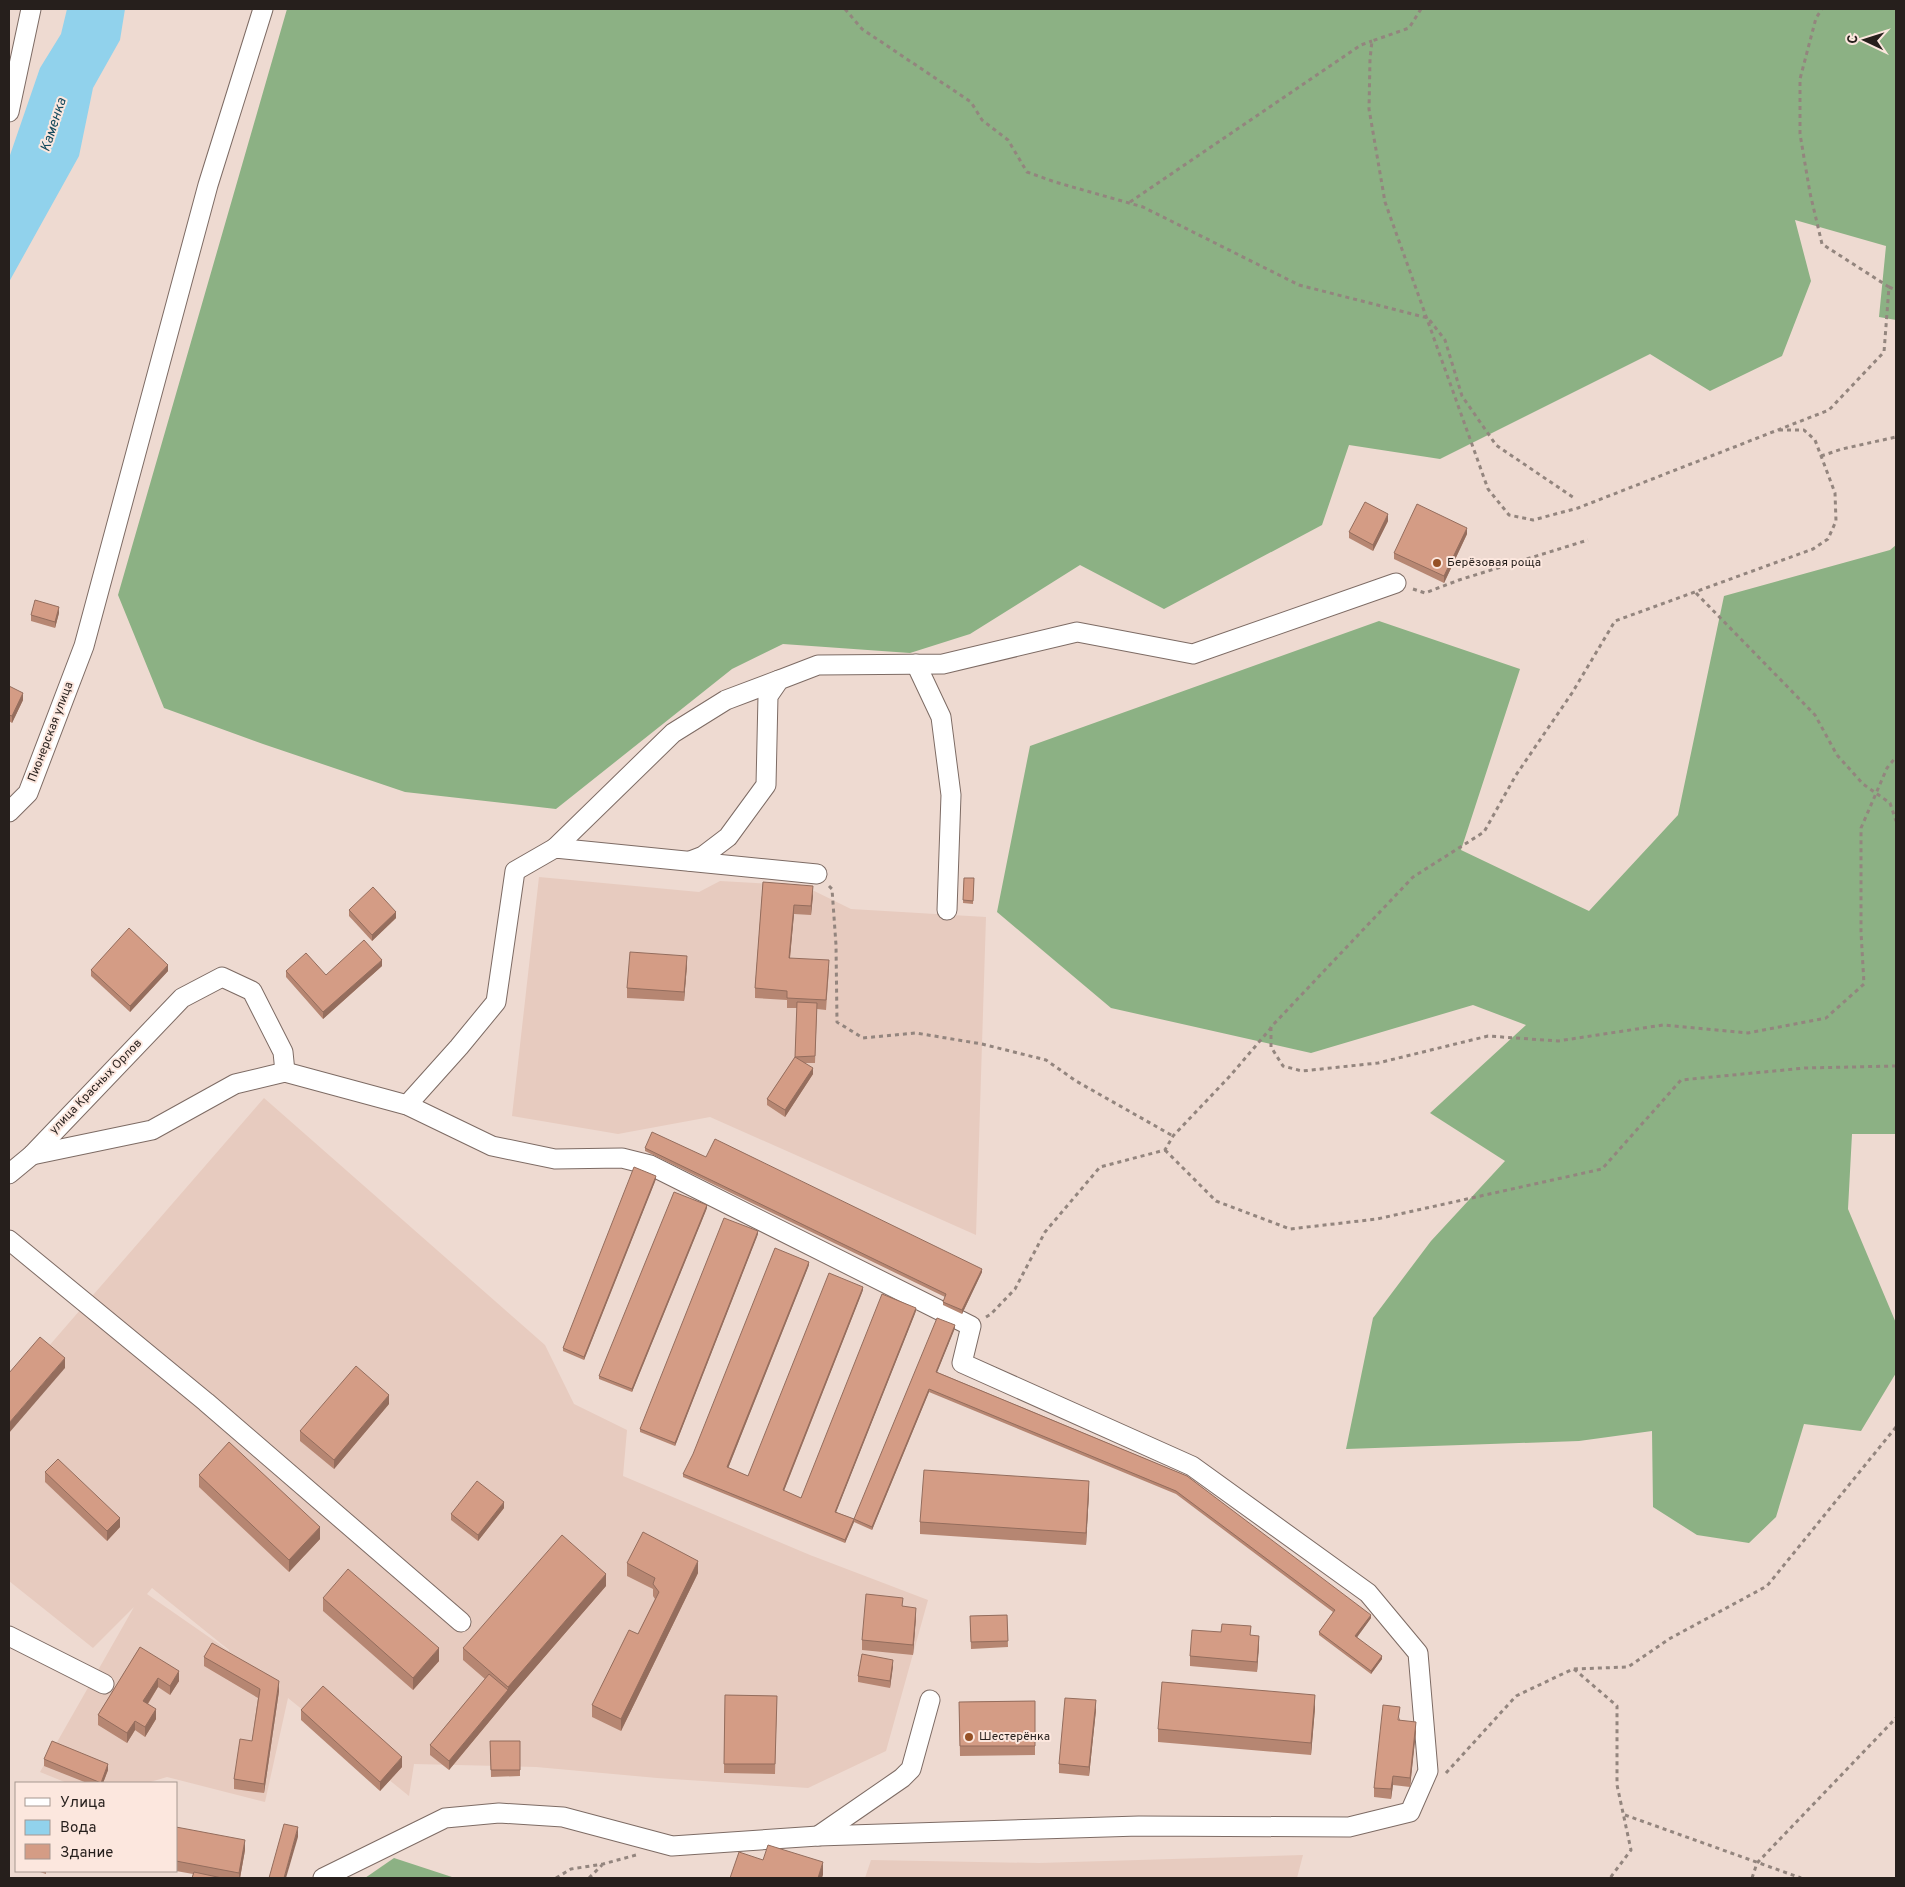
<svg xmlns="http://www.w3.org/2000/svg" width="1905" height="1887" font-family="Overpass,sans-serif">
	<rect width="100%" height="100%" fill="#eedad1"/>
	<g fill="#e7cbbf" fill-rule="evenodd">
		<path d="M539 877 699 892 720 881 804 886 851 909 986 917 976 1235 710 1117 618 1134 512 1116Z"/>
		<path d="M264 1098 545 1345 574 1404 627 1430 623 1476 810 1555 928 1600 886 1751 808 1788 657 1778 536 1767 414 1764 409 1796 288 1698 265 1802 167 1777 147 1783H67L40 1772 134 1607 93 1648 9 1581V1392ZM152 1588 229 1650V1651L147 1594Z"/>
		<path d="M1303 1855 1297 1878H865L871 1860 1039 1863Z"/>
	</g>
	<g fill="#8cb184">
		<path d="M287 9H1896V320L1879 317 1886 246 1795 220 1811 281 1782 356 1710 391 1650 354 1440 459 1349 445 1322 525 1164 609 1080 565 970 634 910 653 783 644 732 669 556 809 405 792 263 744 164 708 118 595Z"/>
		<path d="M1896 545V1134H1852L1848 1209 1896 1323V1373L1861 1431 1804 1424 1776 1517 1749 1543 1697 1535 1653 1507 1652 1431 1579 1441 1346 1449 1373 1318 1431 1241 1505 1161 1430 1113 1526 1025 1473 1005 1311 1053 1111 1008 997 912 1030 746 1379 621 1520 669 1461 850 1589 911 1678 815 1724 596 1890 550Z"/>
		<path d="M394 1858 455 1878H365Z"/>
	</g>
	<path fill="#91d2ec" d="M67 9H125L120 40 93 88 79 156 9 282V158L40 68 61 34Z"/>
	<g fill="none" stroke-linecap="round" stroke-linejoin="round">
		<g stroke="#7d6b64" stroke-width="21">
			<g id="minor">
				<path d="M9 112 31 9"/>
				<path d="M916 664 941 717 951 795 947 910"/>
				<path d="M9 812 28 793 84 646 208 185 263 9"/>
				<path d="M555 848 673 733 726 700 779 680"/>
				<path d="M690 861 703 856 728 837 766 785 768 696 779 680 818 665 943 664 1077 632 1193 654 1396 583"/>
				<path d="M407 1105 459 1047 496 1002 515 871 555 848 817 874"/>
				<path d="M32 1155 152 1130 235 1084 285 1072 407 1105 492 1146 555 1159 622 1158 650 1165 971 1326 962 1363 1192 1466 1368 1593 1418 1653 1428 1771 1410 1812 1349 1827 1139 1826 818 1836 672 1846 563 1817 499 1813 445 1818 323 1878"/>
				<path d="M9 1174 32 1155 182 998 222 977 252 991 283 1052 285 1072"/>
				<path d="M9 1240 206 1402 461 1622"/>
				<path d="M9 1636 104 1684"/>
				<path d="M818 1836 902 1778 911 1769 930 1700"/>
			</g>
		</g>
		<g stroke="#93857e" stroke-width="3" stroke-dasharray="4 4" stroke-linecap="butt">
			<path d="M845 9 862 29 971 102 982 120 1008 140 1027 172 1055 182 1143 207 1299 285 1428 318 1445 340 1462 396 1496 445 1574 498"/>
			<path d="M1421 9 1409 28 1372 41 1370 59 1369 109 1385 202 1488 489 1509 515 1533 520 1578 508 1829 410 1884 352 1889 287 1822 244 1810 193 1800 134V79L1816 18 1822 9"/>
			<path d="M1130 202 1361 45 1372 41"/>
			<path d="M1889 287 1896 290"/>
			<path d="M1779 430H1804L1815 440 1835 493 1836 521 1828 539 1813 549 1615 621 1572 693 1516 775 1484 832 1413 877 1271 1027V1047L1283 1066 1302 1071 1378 1063 1488 1036 1558 1041 1663 1025 1748 1033 1826 1018 1864 984 1861 932V828L1887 768 1896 757"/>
			<path d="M1821 456 1842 449 1896 437"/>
			<path d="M1413 589 1425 593 1459 580 1588 540"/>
			<path d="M1696 593 1815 715 1837 755 1863 784 1890 803 1896 821"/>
			<path d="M829 886 832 889 836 945 837 1022 863 1038 916 1033 982 1044 1046 1060 1076 1081 1173 1136"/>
			<path d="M1165 1150 1216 1201 1290 1229 1377 1219 1602 1169 1681 1080 1805 1068 1896 1066"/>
			<path d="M986 1317 991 1314 1015 1289 1045 1232 1100 1167 1165 1150 1173 1136 1230 1076 1271 1028"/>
			<path d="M1574 1669 1617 1706V1785L1631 1850 1610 1878"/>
			<path d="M1446 1773 1516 1696 1573 1669 1628 1667 1669 1639 1767 1586 1896 1427"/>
			<path d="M1625 1815 1801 1878"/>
			<path d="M556 1878 571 1869 603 1864 636 1855"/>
			<path d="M589 1878 602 1865"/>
			<path d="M1752 1878 1757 1863 1896 1718"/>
		</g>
		<use href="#minor" stroke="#fff" stroke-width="19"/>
	</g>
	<g fill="#b68672">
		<path d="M1388 521 1373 551 1349 538V532Z"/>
		<path d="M1467 534 1444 583 1394 559V553Z"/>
		<path d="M59 613 55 628 31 621V615Z"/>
		<path d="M9 686 23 700 12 723 9 721Z"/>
		<path d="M964 878H974L973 904 963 903Z"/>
		<path d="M763 882 813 895 811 915 794 914 790 958 829 969 826 1010 817 1009 815 1063H805L813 1074 785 1117 767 1105V1099L795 1057 797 1008H787V1000L755 998V988Z"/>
		<path d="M349 910 396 918 372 941 349 916Z"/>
		<path d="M687 965 684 1001 627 998V988Z"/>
		<path d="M382 966 323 1019 286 977V971L326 975Z"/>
		<path d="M91 970 168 971 130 1012 91 976Z"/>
		<path d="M645 1148 982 1272 962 1314 943 1305V1302L945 1297 645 1151Z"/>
		<path d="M656 1179 584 1360 563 1351V1348Z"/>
		<path d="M707 1208 632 1392 599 1379V1376Z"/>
		<path d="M758 1234 675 1446 640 1432V1429Z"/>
		<path d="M809 1265 728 1468 748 1476 863 1290 784 1491 801 1498 916 1311 836 1512 854 1519 955 1328 937 1372 1187 1476 1371 1618 1357 1637 1382 1659 1371 1674 1319 1635V1632L1333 1612 1176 1494 929 1392 872 1530 854 1522 845 1543 683 1477V1474Z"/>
		<path d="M389 1404 334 1469 300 1441V1431Z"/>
		<path d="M45 1472 120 1527 107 1541 45 1482Z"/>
		<path d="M199 1475 320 1539 289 1572 199 1487Z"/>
		<path d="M1089 1493 1086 1545 920 1534V1522Z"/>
		<path d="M504 1508 478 1541 451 1520V1514Z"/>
		<path d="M627 1563 698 1573 621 1731 592 1717V1705L638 1634 655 1599 653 1596V1589L627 1576Z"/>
		<path d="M606 1586 508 1699 449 1770 430 1755V1745L485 1679 463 1660V1648Z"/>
		<path d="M323 1598 439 1661 413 1690 323 1611Z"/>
		<path d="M903 1606 916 1617 913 1655 862 1650V1640Z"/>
		<path d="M1007 1615 1008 1647 971 1649 970 1616Z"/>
		<path d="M1251 1635 1259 1645 1257 1672 1190 1666V1656Z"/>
		<path d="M140 1647 179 1681 170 1695 158 1687 148 1704 156 1719 145 1737 135 1730 127 1743 98 1725V1715Z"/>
		<path d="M204 1657 279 1691 264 1793 234 1789V1779L252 1741 258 1698 204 1666Z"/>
		<path d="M893 1666 890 1688 858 1682V1676Z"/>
		<path d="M725 1695 777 1696 775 1774 724 1773Z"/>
		<path d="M1035 1701V1755L960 1756 959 1702Z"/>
		<path d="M1315 1708 1311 1755 1158 1742V1729Z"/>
		<path d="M301 1710 402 1767 380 1791 301 1720Z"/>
		<path d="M1096 1710 1089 1776 1059 1773V1764Z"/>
		<path d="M1400 1717V1720L1416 1731 1410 1787 1393 1785 1391 1799 1374 1797V1788Z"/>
		<path d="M490 1741H520V1776L491 1777Z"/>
		<path d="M44 1759 108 1770 103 1783H87L44 1766Z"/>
		<path d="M176 1827 245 1850 240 1878H192L193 1874 176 1871Z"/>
		<path d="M40 1871H46V1874L40 1872Z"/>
	</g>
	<g fill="#946d5d">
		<path d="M1388 514V521L1373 551V545Z"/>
		<path d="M1467 528V534L1444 583V576Z"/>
		<path d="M59 607V613L55 628V622Z"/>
		<path d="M23 693V700L12 723V716Z"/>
		<path d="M813 886V895L811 915V906Z"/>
		<path d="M794 905V914L789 967V958Z"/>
		<path d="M396 912V918L372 941V935Z"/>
		<path d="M687 956V965L684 1001V992Z"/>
		<path d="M382 960V966L323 1019V1012Z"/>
		<path d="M168 965V971L130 1012V1006Z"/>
		<path d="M813 1068V1074L785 1117V1110Z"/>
		<path d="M656 1176V1179L584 1360V1357Z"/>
		<path d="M707 1205V1208L632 1392V1389Z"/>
		<path d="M758 1231V1234L675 1446V1443Z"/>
		<path d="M809 1262V1265L727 1471V1467Z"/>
		<path d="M982 1269V1272L962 1314V1310Z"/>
		<path d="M863 1287V1290L783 1493V1490Z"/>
		<path d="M916 1308V1311L835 1515V1512Z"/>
		<path d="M955 1325V1328L936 1375V1372Z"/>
		<path d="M65 1358V1368L9 1433V1423Z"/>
		<path d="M929 1389V1392L872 1530V1527Z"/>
		<path d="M389 1395V1404L334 1469V1460Z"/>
		<path d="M1089 1481V1493L1086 1545V1533Z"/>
		<path d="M504 1502V1508L478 1541V1535Z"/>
		<path d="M120 1518V1527L107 1541V1531Z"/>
		<path d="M854 1519V1522L845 1543V1540Z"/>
		<path d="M320 1527V1539L289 1572V1560Z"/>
		<path d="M698 1561V1573L621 1731V1719Z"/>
		<path d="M606 1574V1586L508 1699 449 1770V1761L508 1690V1687Z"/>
		<path d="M916 1608V1617L913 1655V1645Z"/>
		<path d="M1371 1615V1618L1355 1640V1636Z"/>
		<path d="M1259 1636V1645L1257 1672V1662Z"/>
		<path d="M439 1648V1661L413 1690V1678Z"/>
		<path d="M1382 1656V1659L1371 1674V1671Z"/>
		<path d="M893 1660V1666L890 1688V1681Z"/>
		<path d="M179 1671V1681L170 1695V1686Z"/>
		<path d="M158 1678V1687L143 1711V1701Z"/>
		<path d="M279 1681V1691L264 1793V1784Z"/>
		<path d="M1315 1695V1708L1311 1755V1743Z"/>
		<path d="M1096 1700V1710L1089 1776V1767Z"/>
		<path d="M156 1709V1719L145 1737V1727Z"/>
		<path d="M135 1721V1730L127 1743V1733Z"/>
		<path d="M1416 1722V1731L1410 1787V1778Z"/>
		<path d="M402 1757V1767L380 1791V1782Z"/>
		<path d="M108 1764V1770L103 1783H101Z"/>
		<path d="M1393 1776V1785L1391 1799V1789Z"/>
		<path d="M298 1827V1837L286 1878H284Z"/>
		<path d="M245 1840V1850L240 1878H239V1873Z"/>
		<path d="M823 1862V1875L822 1878H818Z"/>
	</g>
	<g fill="#d49c85" stroke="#946d5d">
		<path d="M1365 502 1388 514 1373 545 1349 532Z"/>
		<path d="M1417 504 1467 528 1444 576 1394 553Z"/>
		<path d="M35 600 59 607 55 622 31 615Z"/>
		<path d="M9 686 23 693 12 716 9 715Z"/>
		<path d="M964 878H974L973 901 963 900Z"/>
		<path d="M763 882 813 886 811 906 794 905 789 958 829 960 826 1000 787 998V991L755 988Z"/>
		<path d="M373 887 396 912 372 935 349 910Z"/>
		<path d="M129 928 168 965 130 1006 91 970Z"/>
		<path d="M364 940 382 960 323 1012 286 971 306 953 326 975Z"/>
		<path d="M630 952 687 956 684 992 627 988Z"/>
		<path d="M797 1002 817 1003 815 1056 795 1057Z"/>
		<path d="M795 1057 813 1068 785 1110 767 1099Z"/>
		<path d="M652 1132 706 1157 715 1139 982 1269 962 1310 943 1302 946 1294 645 1148Z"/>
		<path d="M634 1167 656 1176 584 1357 563 1348Z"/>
		<path d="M674 1192 707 1205 632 1389 599 1376Z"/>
		<path d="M724 1218 758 1231 675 1443 640 1429Z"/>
		<path d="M775 1248 809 1262 727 1467 748 1476 829 1273 863 1287 783 1490 801 1498 882 1294 916 1308 835 1512 854 1519 937 1318 955 1325 936 1372 1187 1476 1371 1615 1355 1636 1382 1656 1371 1671 1319 1632 1335 1610 1176 1491 929 1389 872 1527 854 1519 845 1540 683 1474 693 1454Z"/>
		<path d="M40 1337 65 1358 9 1423V1373Z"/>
		<path d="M356 1366 389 1395 334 1460 300 1431Z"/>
		<path d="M229 1442 320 1527 289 1560 199 1475Z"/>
		<path d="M58 1459 120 1518 107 1531 45 1472Z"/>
		<path d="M924 1470 1089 1481 1086 1533 920 1522Z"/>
		<path d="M477 1481 504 1502 478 1535 451 1514Z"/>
		<path d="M643 1532 698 1561 621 1719 592 1705 629 1630 638 1634 659 1592 653 1584 655 1578 627 1563Z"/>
		<path d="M562 1535 606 1574 508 1687 463 1648Z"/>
		<path d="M348 1569 439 1648 413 1678 323 1598Z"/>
		<path d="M866 1594 903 1598 902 1606 916 1608 913 1645 862 1640Z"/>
		<path d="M1007 1615 1008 1641 971 1642 970 1616Z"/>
		<path d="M1222 1624 1251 1626 1250 1635 1259 1636 1257 1662 1190 1656 1192 1630 1221 1632Z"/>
		<path d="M212 1643 279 1681 264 1784 234 1779 240 1739 252 1741 260 1689 204 1657Z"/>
		<path d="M140 1647 179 1671 170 1686 158 1678 143 1701 156 1709 145 1727 135 1721 127 1733 98 1715Z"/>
		<path d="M862 1654 893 1660 890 1681 858 1676Z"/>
		<path d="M489 1674 508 1690 449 1761 430 1745Z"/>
		<path d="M1162 1682 1315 1695 1311 1743 1158 1729Z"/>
		<path d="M323 1686 402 1757 380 1782 301 1710Z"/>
		<path d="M725 1695 777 1696 775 1764H724Z"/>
		<path d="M1065 1698 1096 1700 1089 1767 1059 1764Z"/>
		<path d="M1035 1701V1746H960L959 1702Z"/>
		<path d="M1383 1705 1400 1707 1398 1720 1416 1722 1410 1778 1393 1776 1391 1789 1374 1788Z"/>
		<path d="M52 1741 108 1764 101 1783 44 1759Z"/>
		<path d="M490 1741H520V1770H491Z"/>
		<path d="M284 1824 298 1827 284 1878H269Z"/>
		<path d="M176 1827 245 1840 239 1873 176 1861Z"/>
		<path d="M768 1845 823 1862 818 1878H730L739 1852 763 1860Z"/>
		<path d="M194 1872 222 1878H192Z"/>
	</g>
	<g fill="#965126" stroke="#fce7de" stroke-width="2">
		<circle cx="1437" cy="563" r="5"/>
		<circle cx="969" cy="1737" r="5"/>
	</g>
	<g text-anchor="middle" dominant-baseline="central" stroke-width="4" stroke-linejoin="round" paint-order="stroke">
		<g font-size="12" fill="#261f1c" stroke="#fce7de" text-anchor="start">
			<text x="1447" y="563">Берёзовая роща</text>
			<text x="979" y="1737">Шестерёнка</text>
		</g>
		<g font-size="12" fill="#261f1c" stroke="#fce7de">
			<text transform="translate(51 732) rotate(-69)">Пионерская улица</text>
			<text transform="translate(96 1087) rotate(-46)">улица Красных Орлов</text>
		</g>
		<g font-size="14" font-style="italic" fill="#174c5f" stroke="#fce7de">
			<text transform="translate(54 125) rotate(-72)">Каменка</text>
		</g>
	</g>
	<rect width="1905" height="1887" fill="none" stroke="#261f1c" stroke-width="20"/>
	<rect x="15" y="1782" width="162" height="90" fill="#fce7de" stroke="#a69790"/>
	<rect x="25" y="1798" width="25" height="8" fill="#ffffff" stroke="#a69790"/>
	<text x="60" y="1807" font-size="15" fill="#261f1c">Улица</text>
	<rect x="25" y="1820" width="25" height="15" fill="#91d2ec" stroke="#a69790"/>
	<text x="60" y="1832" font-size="15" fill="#261f1c">Вода</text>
	<rect x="25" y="1844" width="25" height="15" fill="#d49c85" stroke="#a69790"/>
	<text x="60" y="1857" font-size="15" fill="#261f1c">Здание</text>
	<g transform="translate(1865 40) rotate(274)" stroke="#fce7de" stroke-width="4" paint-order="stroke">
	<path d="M0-4L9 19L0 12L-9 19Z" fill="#261f1c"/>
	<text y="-8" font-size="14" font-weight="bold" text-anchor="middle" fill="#261f1c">С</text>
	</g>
</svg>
